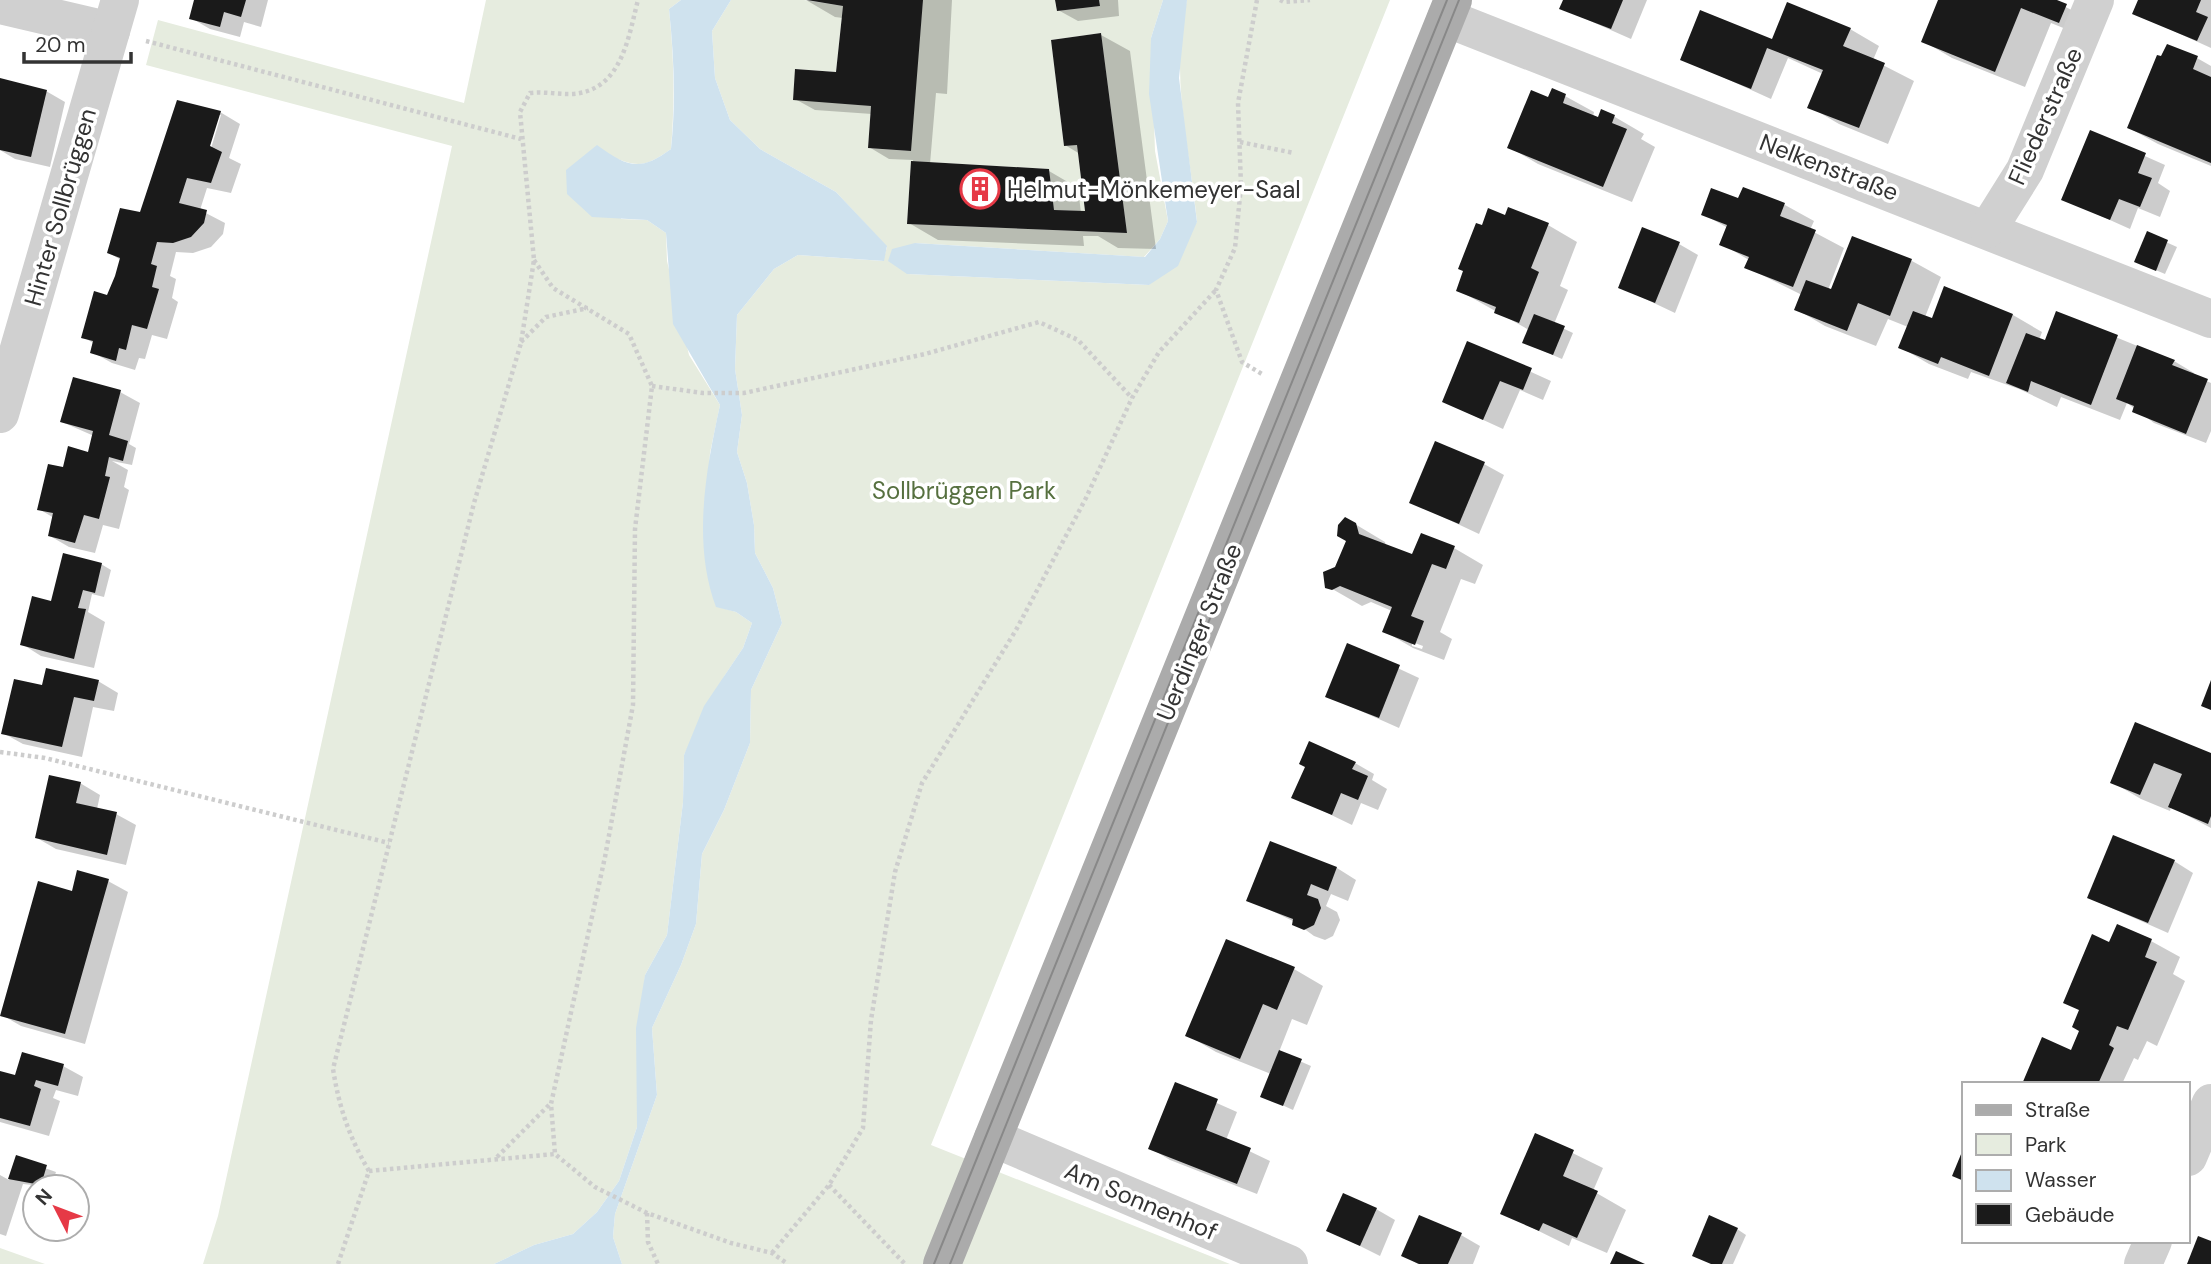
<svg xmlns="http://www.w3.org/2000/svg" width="2211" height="1264" font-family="'DM Sans',sans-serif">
	<rect width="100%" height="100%" fill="#fff"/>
	<g fill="#e6ecdf" fill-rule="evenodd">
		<path d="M486 0H681L669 9C674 59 675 99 671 149 648 165 640 169 613 157L621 219 647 220 666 233 667 261 689 355 720 405 710 453 707 497 716 606 736 612 752 623 743 648 725 675 684 755 683 802 667 935 645 975 637 1127 619 1181 597 1212 573 1234 534 1245 494 1264H203L218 1216 452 146 146 65 158 20 464 103Z"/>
		<path d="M731 0H804L843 6 836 72 796 69 793 99 871 106 868 148 910 151 923 0H1055L1057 11 1100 6 1099 0H1163L1151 38 1155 151 1168 221 1160 239 1144 257 915 243 907 274 1149 285 1197 222C1190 150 1169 72 1187 0H1390L931 1145 1230 1264H622L613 1237 615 1214 657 1095 652 1028 681 965 696 924 702 854 724 810 750 743 751 690 782 623 773 588 755 553 754 525 747 483 737 452 742 415 735 369 737 315 774 269 798 255 883 261 887 247 836 192 760 149 730 120 715 78 712 31ZM1101 33 1127 233 907 224 911 161 1049 169 1054 210 1085 211 1077 145 1064 146 1051 40Z"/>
		<path d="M0 1248 45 1264H0Z"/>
	</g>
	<g fill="#cfe2ee">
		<path d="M681 0H731L712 31 715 78 730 120 760 149 836 192 887 246 884 261 798 255 774 269 737 315 735 369 742 415 737 452 747 483 754 525 755 553 773 588 782 623 751 690 750 743 724 810 702 854 696 924 681 965 652 1028 657 1095 615 1214 613 1237 622 1264H494L534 1245 573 1234 597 1212 619 1181 637 1127 636 1028 645 975 667 935 683 802 684 755 704 706 743 648 752 623 736 612 716 607C692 543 706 469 720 405L673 324 666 233 647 220 592 217 567 194 566 170 597 145C627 167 640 172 671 149 676 102 674 57 669 9Z"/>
		<path d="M1163 0H1187L1179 78 1197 222 1178 266 1149 285 907 274 888 261 892 249 915 243 1145 257 1160 239 1168 221 1149 94 1151 38Z"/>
	</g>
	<g fill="#0003" fill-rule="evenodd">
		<path d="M196 0H268L261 27 244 22 240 37 210 29 191 18Z"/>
		<path d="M806 0H952L947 94 936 93 930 164 1049 171 1078 188 1081 213 1087 215 1080 154 1065 145 1101 35 1130 51 1156 249 1118 248 1098 236H1083L1084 246 938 240 909 223 913 160 889 159 869 147 872 114 815 110 795 99 837 74 843 18 835 17Z"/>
		<path d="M1057 0H1118L1119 16 1078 21 1058 10Z"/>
		<path d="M1565 0H1647L1631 39 1561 8Z"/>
		<path d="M1939 0H2052L2095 22 2088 38 2051 23 2025 87 1952 58 1923 41Z"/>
		<path d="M2139 0H2211V48L2134 13Z"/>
		<path d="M1850 29 1879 46 1873 60 1914 81 1888 144 1839 124 1810 107 1823 74 1788 58 1771 99 1683 59Z"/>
		<path d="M2197 58 2211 66V166L2158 144 2129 128Z"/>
		<path d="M0 80 46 91 65 102 50 167 15 159 0 150Z"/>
		<path d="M1565 96 1594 112 1593 117 1599 119 1602 112 1615 117 1644 134 1641 139 1655 147 1632 202 1538 164 1509 147 1549 99Z"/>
		<path d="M178 102 220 112 240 124 229 158 241 164 231 193 207 188 200 210 225 223 223 234 211 247 193 253 176 252 170 276 176 279 172 298 178 302 167 339 152 335 145 359 139 358 135 370 112 363 92 352 95 344 83 337 95 293 108 297 116 277 121 260 109 253 121 210 141 214ZM218 115H221L209 155 206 154Z"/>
		<path d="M2091 132 2165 165 2158 183 2170 191 2160 217 2138 208 2130 229 2063 199Z"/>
		<path d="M1744 189 1785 205 1814 221 1810 230 1844 248 1828 290 1832 292 1853 238 1912 261 1941 277 1925 317 1933 320 1945 289 2013 315 2042 332 2039 340 2045 342 2057 313 2174 361 2194 373 2193 375 2211 383V431L2206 443 2154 423 2127 403 2120 420 2061 397 2057 407 2019 389 1971 372 1968 379 1929 364 1900 347 1908 327 1888 319 1876 346 1825 326 1796 309 1802 295 1746 267 1749 260 1722 244 1728 228 1703 214 1739 200Z"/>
		<path d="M1506 217 1548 225 1577 242 1560 286 1568 290 1554 324 1573 333 1562 359 1534 347 1529 330 1458 290 1483 227Z"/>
		<path d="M2148 234 2177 247 2165 274 2146 266Z"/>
		<path d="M1679 244 1698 255 1675 313 1620 287Z"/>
		<path d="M1468 343 1551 381 1543 400 1520 390 1503 429 1444 402Z"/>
		<path d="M120 392 140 403 129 444 136 448 132 465 112 461 128 470 124 487 129 490 119 529 103 525 95 553 69 547 50 536 54 518 39 509 64 470 96 456 94 436 62 422Z"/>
		<path d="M1484 464 1504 475 1479 534 1411 502Z"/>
		<path d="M1355 524 1385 542 1386 546 1413 556 1454 548 1483 565 1475 584 1461 579 1440 632 1452 639 1444 660 1413 648 1384 631 1392 611 1371 602 1362 606 1327 586ZM1412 642 1423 646 1422 649 1412 646Z"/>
		<path d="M101 564 111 570 104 597 92 594 88 612 105 622 94 668 41 656 22 644Z"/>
		<path d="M1348 645 1419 678 1399 728 1327 696Z"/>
		<path d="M98 681 118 693 114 711 93 707 82 757 23 744 3 733 43 687Z"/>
		<path d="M2136 724 2211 755V828L2171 807 2170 811 2141 799 2112 782Z"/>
		<path d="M1355 763 1374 774 1372 780 1387 789 1378 810 1361 803 1352 825 1294 797Z"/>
		<path d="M80 783 100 795 97 809 116 814 136 825 126 865 56 849 37 838Z"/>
		<path d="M1271 843 1337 868 1356 880 1348 901 1331 894 1326 906 1337 912 1340 920 1333 936 1325 940 1314 936 1295 922 1249 900Z"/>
		<path d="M2174 861 2193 873 2168 933 2089 898Z"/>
		<path d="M108 881 128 892 85 1044 21 1026 2 1015Z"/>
		<path d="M2151 941 2180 957 2173 974 2185 981 2157 1046 2147 1041 2138 1060 2134 1058 2122 1084H2024L2071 1052 2080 1033 2081 1011 2065 1002 2110 944Z"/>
		<path d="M1294 969 1323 986 1307 1025 1292 1019 1279 1052 1311 1066 1293 1110 1262 1096 1271 1074 1216 1052 1187 1035Z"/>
		<path d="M63 1066 83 1077 78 1096 56 1090 53 1098 60 1101 49 1136 0 1122V1073L16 1078Z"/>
		<path d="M1176 1085 1237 1112 1226 1140 1270 1161 1257 1194 1170 1160 1150 1148Z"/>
		<path d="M1536 1135 1603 1168 1593 1191 1626 1210 1607 1253 1572 1238 1569 1246 1502 1213Z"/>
		<path d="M17 1158 56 1172 51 1187 23 1184 6 1236 0 1234V1175L9 1180Z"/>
		<path d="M1376 1209 1395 1220 1380 1256 1328 1230Z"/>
		<path d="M1737 1229 1746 1235 1733 1264H1712Z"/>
		<path d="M1461 1235 1480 1246 1473 1264H1418L1403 1255Z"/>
	</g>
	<g fill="#1a1a1a">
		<path d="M194 0H246L241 17 224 12 220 27 189 19Z"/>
		<path d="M807 0H923L911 151 868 148 871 106 793 100 795 69 836 72 843 6Z"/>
		<path d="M1055 0H1099L1100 6 1057 11Z"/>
		<path d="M1563 0H1623L1611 29 1559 9Z"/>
		<path d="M1938 0H2057L2067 4 2059 23 2021 8 1995 72 1921 42Z"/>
		<path d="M2138 0H2201L2196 12 2208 17 2197 41 2132 14Z"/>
		<path d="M1787 2 1851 28 1843 46 1885 63 1859 128 1807 108 1823 70 1767 48 1751 89 1680 60 1700 10 1772 39Z"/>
		<path d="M1101 33 1127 233 907 224 911 161 1049 169 1054 210 1085 211 1077 145 1064 146 1051 40Z"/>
		<path d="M2167 44 2198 56 2193 69 2211 77V163L2127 128 2157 55 2161 56Z"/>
		<path d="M0 78 47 90 31 157 0 150Z"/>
		<path d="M1552 88 1566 94 1563 103 1598 117 1601 109 1615 115 1612 123 1627 129 1603 187 1507 148 1531 90 1548 97Z"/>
		<path d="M177 100 221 111 210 146 222 152 211 183 187 178 179 203 207 210 204 223 191 237 173 243 157 242 151 264 157 266 152 287 159 289 147 329 132 325 126 350 119 348 116 361 90 353 93 341 81 338 94 291 107 295 115 276 120 258 107 253 120 208 140 212Z"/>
		<path d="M2090 130 2146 153 2138 173 2152 178 2140 207 2119 199 2110 220 2061 200Z"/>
		<path d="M1743 187 1785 203 1780 216 1816 230 1793 287 1744 268 1749 257 1719 245 1727 225 1701 215 1711 188 1738 198Z"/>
		<path d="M1508 207 1549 223 1531 268 1539 272 1519 323 1494 313 1496 307 1456 291 1463 271 1458 269 1476 223 1482 225 1488 208 1505 215Z"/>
		<path d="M1642 227 1680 242 1655 303 1618 288Z"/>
		<path d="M2147 231 2168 240 2156 271 2134 262Z"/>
		<path d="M1852 236 1912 259 1890 316 1858 303 1847 331 1794 310 1806 280 1831 289Z"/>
		<path d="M1944 286 2013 314 1989 376 1941 357 1938 364 1898 348 1913 311 1932 318Z"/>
		<path d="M2056 311 2118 335 2091 405 2031 381 2028 392 2006 383 2026 333 2045 340Z"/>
		<path d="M1534 314 1565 326 1553 355 1522 343Z"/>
		<path d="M1467 341 1532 368 1523 390 1500 381 1483 420 1442 402Z"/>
		<path d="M2137 345 2175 360 2172 365 2208 379 2186 434 2132 412 2134 406 2116 399Z"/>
		<path d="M73 377 121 390 109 435 128 441 123 461 109 457 105 476 110 477 99 519 84 515 75 543 48 536 53 513 37 510 48 464 63 467 68 446 88 452 93 431 60 422Z"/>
		<path d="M1435 441 1485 462 1459 524 1409 503Z"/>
		<path d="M1345 517 1356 523 1359 534 1412 554 1421 533 1455 546 1446 569 1432 564 1411 616 1424 621 1415 645 1382 632 1392 607 1340 586 1332 590 1325 588 1323 572 1335 567 1346 541 1337 536 1338 525Z"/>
		<path d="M63 553 102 563 95 593 83 590 78 608 86 609 74 659 20 645 32 596 51 601Z"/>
		<path d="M1347 643 1400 665 1379 718 1325 697Z"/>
		<path d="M46 668 99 680 94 701 74 697 62 747 1 734 14 679 42 685Z"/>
		<path d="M2211 680V710L2201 706Z"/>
		<path d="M2135 722 2211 753V816L2208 824 2168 807 2182 774 2154 763 2140 795 2110 783Z"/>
		<path d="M1309 741 1356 762 1352 769 1368 776 1358 800 1341 793 1332 815 1291 798 1305 767 1299 764Z"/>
		<path d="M49 775 81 782 76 803 117 812 107 855 35 838Z"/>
		<path d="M2113 835 2175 860 2148 923 2087 898Z"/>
		<path d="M1270 841 1337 867 1328 891 1311 884 1307 895 1318 899 1321 908 1314 925 1304 930 1292 925 1293 919 1246 901Z"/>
		<path d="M77 870 109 879 65 1034 0 1016 38 881 72 891Z"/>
		<path d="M2117 924 2152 939 2145 957 2157 962 2128 1030 2117 1026 2109 1045 2114 1048 2098 1084H2022L2042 1037 2071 1050 2079 1031 2072 1027 2079 1010 2063 1003 2092 934 2109 942Z"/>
		<path d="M1226 939 1295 967 1277 1010 1263 1004 1240 1059 1185 1036Z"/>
		<path d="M1279 1050 1302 1059 1283 1106 1260 1097Z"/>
		<path d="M22 1052 64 1064 58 1086 36 1080 34 1086 41 1089 30 1126 0 1118V1071L15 1075Z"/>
		<path d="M1175 1082 1218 1099 1206 1130 1251 1148 1237 1184 1148 1149Z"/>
		<path d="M1535 1133 1574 1150 1563 1176 1598 1191 1577 1238 1543 1223 1539 1231 1500 1214Z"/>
		<path d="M1964 1147V1181L1952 1176Z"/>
		<path d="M16 1155 47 1165 41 1185 8 1179Z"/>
		<path d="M1343 1193 1377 1208 1360 1246 1326 1231Z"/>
		<path d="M1419 1215 1462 1233 1448 1264H1419L1401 1256Z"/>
		<path d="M1709 1215 1738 1228 1722 1264H1711L1692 1256Z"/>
		<path d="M2198 1236 2211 1241V1264H2187Z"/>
		<path d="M1616 1251 1645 1264H1610Z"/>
	</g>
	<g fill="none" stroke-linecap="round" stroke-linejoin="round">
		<g stroke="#cdcdcd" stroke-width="4.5" stroke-dasharray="3.5 3.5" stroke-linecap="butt">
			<path d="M1257 0 1238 103 1241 186 1235 248 1216 290 1242 362 1262 374"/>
			<path d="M1280 0 1284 2 1310 0"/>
			<path d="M146 41 521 139"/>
			<path d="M1240 142 1294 153"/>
			<path d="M534 260 553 288 629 334 652 386 635 529 633 705 605 857 551 1104 555 1154 595 1187 647 1213 731 1243 772 1253 788 1264"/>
			<path d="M521 342 546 317 588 308"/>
			<path d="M652 386 703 393H744L925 354 1039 322 1078 340 1132 398"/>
			<path d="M0 752 45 758 389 843"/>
			<path d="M497 1157 550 1104"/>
			<path d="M369 1171 555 1154"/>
			<path d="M829 1185 905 1264"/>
			<path d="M647 1213 648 1242 658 1264"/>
			<path d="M772 1253 829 1185 863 1128 871 1020 895 872 922 783 1016 630 1086 498 1132 398 1159 352 1216 290"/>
			<path d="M338 1264 369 1171C349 1137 339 1107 333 1069L474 503 521 343 534 260 520 112 530 93C546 91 565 96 580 93 623 85 629 34 638 0"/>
		</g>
		<g stroke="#d0d0d0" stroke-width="38">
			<path d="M0 5 111 31"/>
			<path d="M1446 18 2211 319"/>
			<path d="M1988 229 2025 170 2095 0"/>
			<path d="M0 414 120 0"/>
			<path d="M993 1138 1289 1264"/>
			<path d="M2188 1157 2211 1103"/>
			<path d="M2143 1264 2153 1241"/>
		</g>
		<path stroke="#ababab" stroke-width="38" d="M942 1264 1453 0"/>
		<g stroke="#888" stroke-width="2">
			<path d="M934 1264 1447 0"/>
			<path d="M950 1264 1459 0"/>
		</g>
	</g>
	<defs>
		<g id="building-ring" transform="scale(2.0125)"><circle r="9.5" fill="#fff" stroke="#e63946" stroke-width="1.5"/><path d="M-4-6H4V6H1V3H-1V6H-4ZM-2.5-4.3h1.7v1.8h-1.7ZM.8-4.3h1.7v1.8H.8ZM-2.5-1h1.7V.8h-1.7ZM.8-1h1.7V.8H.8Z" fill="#e63946"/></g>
	</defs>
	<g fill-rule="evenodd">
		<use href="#building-ring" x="980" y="189"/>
	</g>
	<g text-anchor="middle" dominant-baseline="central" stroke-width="7" stroke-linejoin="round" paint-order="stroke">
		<g font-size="24" fill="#333" stroke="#fff">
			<text transform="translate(2045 116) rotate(-66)">Fliederstraße</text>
			<text transform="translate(1829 167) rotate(21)">Nelkenstraße</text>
			<text transform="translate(60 207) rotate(-74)">Hinter Sollbrüggen</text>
			<text transform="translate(1199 632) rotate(-68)">Uerdinger Straße</text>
			<text transform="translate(1141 1201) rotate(23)">Am Sonnenhof</text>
		</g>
		<g font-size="24" fill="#333" stroke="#fff" text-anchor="start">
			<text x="1007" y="189">Helmut-Mönkemeyer-Saal</text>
		</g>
		<g font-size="24" fill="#56703f" stroke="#fff">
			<text x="964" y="490">Sollbrüggen Park</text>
		</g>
	</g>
	<rect x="1962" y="1082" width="228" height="161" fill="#ffffff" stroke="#adadad" stroke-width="2"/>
	<rect x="1976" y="1105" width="35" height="10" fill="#ababab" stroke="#adadad" stroke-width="2"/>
	<text x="2025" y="1117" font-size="21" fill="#333333">Straße</text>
	<rect x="1976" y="1134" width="35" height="21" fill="#e6ecdf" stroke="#adadad" stroke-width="2"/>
	<text x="2025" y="1152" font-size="21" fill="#333333">Park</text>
	<rect x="1976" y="1170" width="35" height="21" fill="#cfe2ee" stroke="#adadad" stroke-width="2"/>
	<text x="2025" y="1187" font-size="21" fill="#333333">Wasser</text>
	<rect x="1976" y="1204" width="35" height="21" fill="#1a1a1a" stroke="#adadad" stroke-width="2"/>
	<text x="2025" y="1222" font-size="21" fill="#333333">Gebäude</text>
	<g transform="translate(56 1208) rotate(312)"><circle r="33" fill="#ffffff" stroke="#adadad" stroke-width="2"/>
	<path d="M0-5L12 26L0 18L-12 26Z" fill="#e63946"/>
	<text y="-10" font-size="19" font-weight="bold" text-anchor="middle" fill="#333333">N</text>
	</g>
	<path d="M24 52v10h107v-10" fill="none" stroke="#333333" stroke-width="3.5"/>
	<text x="35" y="52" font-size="21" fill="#333333" stroke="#ffffff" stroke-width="5" paint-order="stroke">20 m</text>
</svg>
